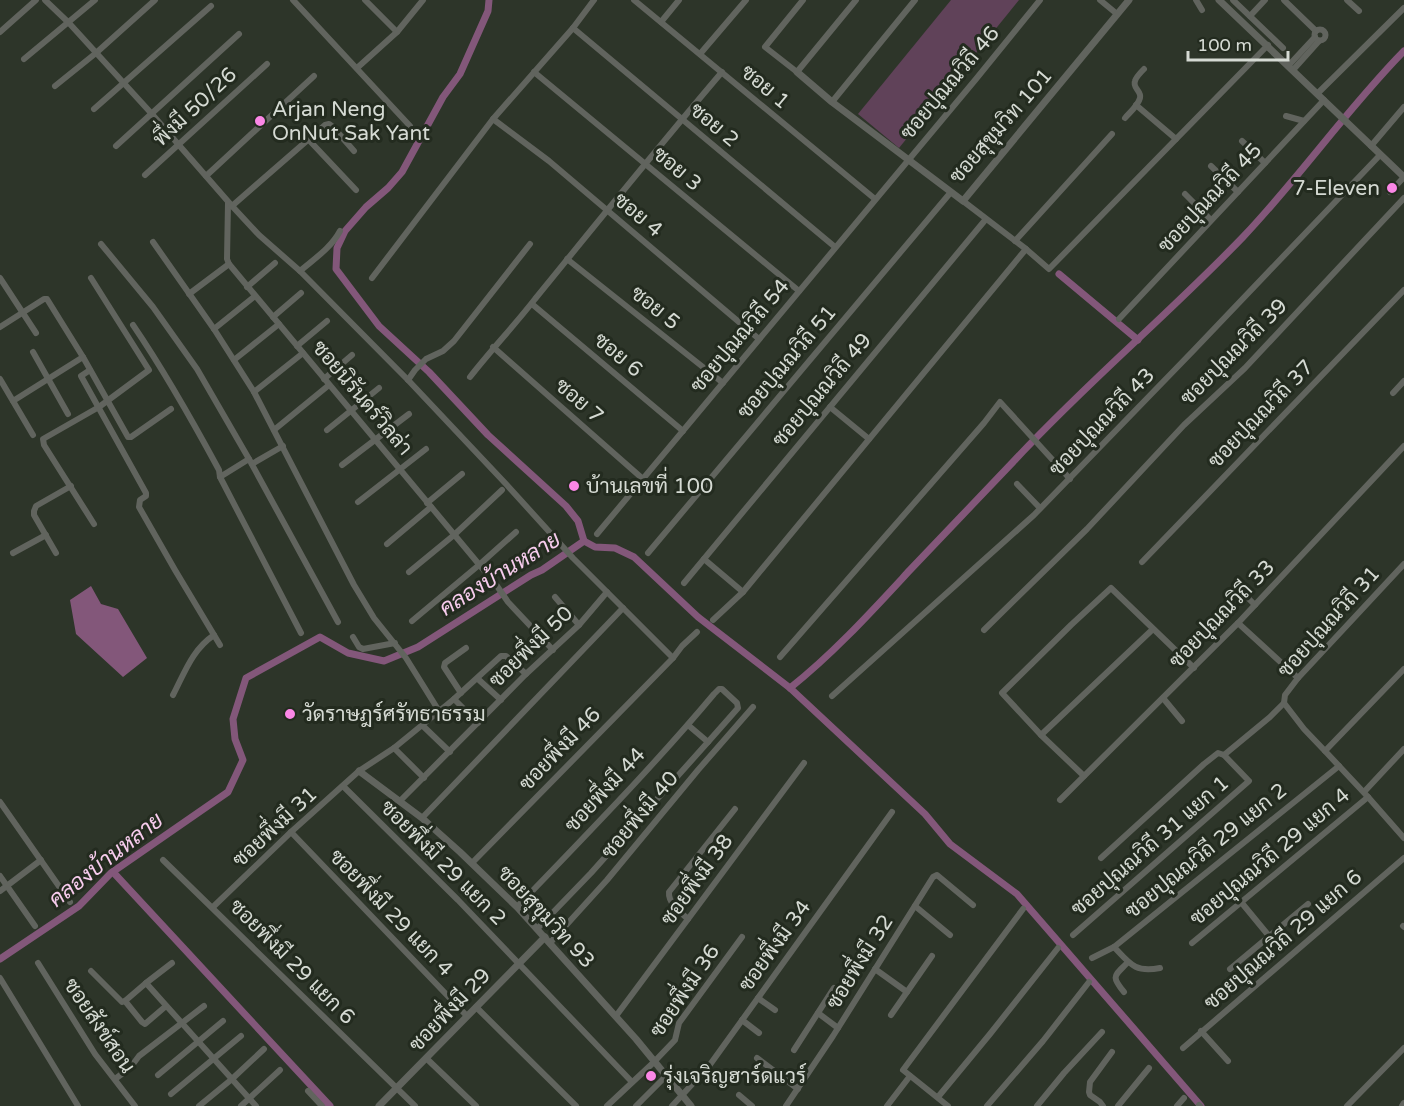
<svg xmlns="http://www.w3.org/2000/svg" width="1404" height="1106" font-family="'Varela Round',Sarabun,sans-serif">
	<rect width="100%" height="100%" fill="#2d3529"/>
	<path fill="#604259" d="M951 0H1019L899 148 858 114Z"/>
	<path fill="#83577a" d="M91 586 101 604 118 609 147 658 123 677 76 634 70 600Z"/>
	<g fill="none" stroke-linecap="round" stroke-linejoin="round">
		<g stroke="#83577a" stroke-width="7">
			<path d="M1059 274 1138 340"/>
			<path d="M584 541 595 547 615 548 634 557 698 617 790 688 925 814 950 844 1017 894 1201 1106"/>
			<path d="M790 688C834 653 872 611 910 570 944 534 979 498 1013 462 1086 383 1169 314 1243 237 1300 177 1347 109 1404 51"/>
			<path d="M113 872 330 1106"/>
			<path d="M0 959 79 906 111 873 228 792 243 760 235 739 233 719 246 678 320 637 348 653 384 661 418 647 531 575 542 570 584 541 578 521 566 506 488 435 429 372 379 326 336 269 337 248 345 231 366 207 388 188 402 172 443 97 460 74 488 11 489 0"/>
		</g>
		<g stroke="#61645e" stroke-width="6">
			<path d="M45 0 69 23 151 113 232 206 259 235 300 271 408 380 506 484 573 558 673 658"/>
			<path d="M293 0 410 126"/>
			<path d="M365 0 397 32"/>
			<path d="M634 0 875 199"/>
			<path d="M803 0 765 47 797 72 856 0"/>
			<path d="M1100 0 1117 14"/>
			<path d="M1196 0 1202 10"/>
			<path d="M1233 0 1283 48"/>
			<path d="M1284 0 1316 31"/>
			<path d="M1347 0 1359 11"/>
			<path d="M1250 16 1265 0"/>
			<path d="M661 22 679 0"/>
			<path d="M573 28 835 247"/>
			<circle cx="1320" cy="35" r="5.5"/>
			<path d="M0 32 36 0"/>
			<path d="M700 54 746 0"/>
			<path d="M24 59 95 0"/>
			<path d="M1289 65 1315 37"/>
			<path d="M357 68 397 32 423 0"/>
			<path d="M1293 70 1319 41"/>
			<path d="M534 72 799 291"/>
			<path d="M55 86 96 53 155 0"/>
			<path d="M1318 93 1404 8"/>
			<path d="M832 102 915 0"/>
			<path d="M1136 105 1176 139"/>
			<path d="M94 109 211 6"/>
			<path d="M1286 116 1304 121"/>
			<path d="M1125 118C1129 113 1138 106 1140 98 1142 91 1132 88 1135 81 1136 77 1141 72 1144 69"/>
			<path d="M493 119 549 161 759 339"/>
			<path d="M308 139 356 190"/>
			<path d="M1242 141 1265 163"/>
			<path d="M116 146 239 34"/>
			<path d="M1371 146 1404 107"/>
			<path d="M1211 166 1238 192"/>
			<path d="M145 175 267 64"/>
			<path d="M206 176 314 76"/>
			<path d="M1390 192 1404 177"/>
			<path d="M1185 194 1211 220"/>
			<path d="M963 201 1026 249 1049 269 1268 45"/>
			<path d="M228 203 227 259 229 264 497 586 508 602 553 650"/>
			<path d="M232 206 325 125 329 124 333 127 354 151"/>
			<path d="M1015 241 1112 134"/>
			<path d="M153 242 214 329 254 392 354 585 374 618 406 658 439 711"/>
			<path d="M101 244 153 307 197 369 249 459 338 622"/>
			<path d="M567 259 723 383"/>
			<path d="M300 271C314 259 331 248 340 231"/>
			<path d="M0 278 36 333"/>
			<path d="M91 278 149 370 99 407 43 439 44 445 94 524"/>
			<path d="M372 278 493 119 573 28 594 0"/>
			<path d="M247 287 275 263"/>
			<path d="M189 294 229 264"/>
			<path d="M532 304 683 431"/>
			<path d="M273 317 301 293"/>
			<path d="M1119 319 1324 100"/>
			<path d="M133 325C165 372 192 420 219 470L220 477 301 633"/>
			<path d="M0 327 44 299H47L83 357 128 437H131L171 409"/>
			<path d="M214 329 255 296"/>
			<path d="M297 346 327 321"/>
			<path d="M493 347 643 479"/>
			<path d="M33 352 68 414"/>
			<path d="M234 360 279 324"/>
			<path d="M90 370 81 376 146 493V496L140 500 139 507 175 570 220 645"/>
			<path d="M470 377C491 350 514 326 535 299 597 223 658 147 722 72"/>
			<path d="M0 379 33 435"/>
			<path d="M324 379 352 355"/>
			<path d="M408 380 415 370 426 359 443 351 454 341 530 244"/>
			<path d="M254 392 303 353"/>
			<path d="M1393 393 1404 381"/>
			<path d="M13 401 83 357"/>
			<path d="M830 407 869 439"/>
			<path d="M274 430 329 385"/>
			<path d="M327 430 379 388"/>
			<path d="M252 464 283 446"/>
			<path d="M342 465 409 414"/>
			<path d="M220 477 249 459"/>
			<path d="M1017 484 1040 508"/>
			<path d="M358 502 426 449"/>
			<path d="M427 503 462 474"/>
			<path d="M597 534 976 79 1040 0"/>
			<path d="M387 544 431 507"/>
			<path d="M13 553 46 535"/>
			<path d="M56 553 34 515V511L36 506 71 486"/>
			<path d="M648 553 951 192"/>
			<path d="M704 559 743 592"/>
			<path d="M1142 562 1404 290"/>
			<path d="M409 572 454 535 502 490"/>
			<path d="M684 583 986 219"/>
			<path d="M1241 591 1255 605"/>
			<path d="M555 597 579 625"/>
			<path d="M713 620 743 592 1026 249"/>
			<path d="M412 621 479 565 516 532"/>
			<path d="M1238 623 1298 678"/>
			<path d="M984 630 1087 529 1184 425 1245 368 1404 198"/>
			<path d="M353 637 359 647 363 649 395 643"/>
			<path d="M780 657 984 423 1000 402 1070 479"/>
			<path d="M1404 669 1325 751 1368 797 1404 838"/>
			<path d="M478 679 501 700"/>
			<path d="M461 693 444 667 445 663 466 648"/>
			<path d="M173 695C185 672 192 650 214 635"/>
			<path d="M832 696 1034 515 1192 352 1380 155"/>
			<path d="M1163 698 1182 721"/>
			<path d="M454 699 478 723"/>
			<path d="M1284 703 1304 729 1325 751"/>
			<path d="M422 725 450 752"/>
			<path d="M1041 735 1153 629"/>
			<path d="M394 748 424 778"/>
			<path d="M1084 776 1041 735 1002 693 1071 625 1111 588 1194 668"/>
			<path d="M343 786 458 900 632 1082"/>
			<path d="M1364 792 1404 749"/>
			<path d="M1060 800 1238 623 1404 446"/>
			<path d="M400 801 526 674 579 625 607 592"/>
			<path d="M0 802 70 902"/>
			<path d="M422 818 623 608"/>
			<path d="M291 832 467 1016"/>
			<path d="M1101 858 1204 764 1218 753 1224 755"/>
			<path d="M163 860 415 1106"/>
			<path d="M472 863 673 658 682 646 697 632"/>
			<path d="M0 876 35 926"/>
			<path d="M0 891 41 860"/>
			<path d="M1241 902 1269 936"/>
			<path d="M915 906 950 935"/>
			<path d="M213 907 291 832 359 771 394 748 454 699 501 656H506L526 674"/>
			<path d="M517 907C584 837 652 768 714 694L719 689H722L737 703 738 708 708 742"/>
			<path d="M688 919C680 912 668 903 669 892L735 809"/>
			<path d="M1403 926 1404 927"/>
			<path d="M537 929 591 873 708 742 688 725"/>
			<path d="M1073 935 1249 781 1224 755 1270 717 1284 703 1285 695 1298 678 1404 564"/>
			<path d="M550 943 607 880 698 770 753 707"/>
			<path d="M1192 943 1368 797"/>
			<path d="M1114 947C1130 964 1135 973 1160 968"/>
			<path d="M1092 958 1114 947 1339 766"/>
			<path d="M38 963 95 1054 135 1106"/>
			<path d="M875 969 907 992"/>
			<path d="M1230 969 1308 904"/>
			<path d="M91 971 122 1002 125 1001 146 983 256 1106"/>
			<path d="M0 978 78 1106"/>
			<path d="M146 983 172 963"/>
			<path d="M1124 992C1110 975 1115 976 1128 962"/>
			<path d="M758 998 775 1010"/>
			<path d="M125 1001 142 1022 145 1024 166 1006"/>
			<path d="M476 1007 576 1106"/>
			<path d="M818 1013 838 1028"/>
			<path d="M891 1015 932 956"/>
			<path d="M616 1016 804 763"/>
			<path d="M742 1020 759 1033"/>
			<path d="M1201 1031 1228 1061"/>
			<path d="M1183 1048 1404 858"/>
			<path d="M794 1050 834 988"/>
			<path d="M426 1058 476 1106"/>
			<path d="M757 1058 798 1089"/>
			<path d="M158 1075 223 1021"/>
			<path d="M115 1079 130 1068 139 1056 204 1006"/>
			<path d="M308 1091 322 1106"/>
			<path d="M171 1094 241 1036"/>
			<path d="M739 1095 752 1106"/>
			<path d="M938 1097 990 1034 1058 948"/>
			<path d="M1199 1105 1200 1106"/>
			<path d="M199 1106 232 1079 264 1049"/>
			<path d="M241 1106 280 1070"/>
			<path d="M607 1106 654 1062 675 1040 679 1023 742 937"/>
			<path d="M636 1106 666 1076"/>
			<path d="M672 1106 709 1066 892 812"/>
			<path d="M786 1106 833 1036 933 877 937 875 973 905"/>
			<path d="M887 1106 910 1076"/>
			<path d="M948 1106 903 1070 1023 909"/>
			<path d="M987 1106 1043 1041 1089 982"/>
			<path d="M1037 1106 1064 1073 1102 1032"/>
			<path d="M1103 1106 1100 1102 1090 1095 1089 1092 1090 1082 1112 1052"/>
			<path d="M1118 1106 1149 1068"/>
			<path d="M1177 1106 1184 1098"/>
			<path d="M1347 1106 1404 1048"/>
			<path d="M1402 1106 1404 1103"/>
		</g>
		<g stroke="#61645e" stroke-width="7">
			<path d="M1219 0 1404 177"/>
			<path d="M797 72 832 102 963 201 1129 0"/>
			<path d="M359 771 422 818 460 852 517 907 636 1039 691 1106"/>
			<path d="M379 1106 545 937"/>
		</g>
	</g>
	<g fill="#fb87e6" stroke="#232b1f" stroke-width="2">
		<circle cx="260" cy="121" r="6"/>
		<circle cx="1392" cy="188" r="6"/>
		<circle cx="574" cy="486" r="6"/>
		<circle cx="290" cy="714" r="6"/>
		<circle cx="651" cy="1076" r="6"/>
	</g>
	<g text-anchor="middle" dominant-baseline="central" stroke-width="6" stroke-linejoin="round" paint-order="stroke">
		<g font-size="21" fill="#d5dad3" stroke="#232b1f">
			<text transform="translate(950 83) rotate(-50)">ซอยปุณณวิถี 46</text>
			<text transform="translate(765 87) rotate(40)">ซอย 1</text>
			<text transform="translate(195 107) rotate(-43)">พึ่งมี 50/26</text>
			<text transform="translate(714 125) rotate(40)">ซอย 2</text>
			<text transform="translate(1001 126) rotate(-49)">ซอยสุขุมวิท 101</text>
			<text transform="translate(677 169) rotate(40)">ซอย 3</text>
			<text transform="translate(1210 198) rotate(-47)">ซอยปุณณวิถี 45</text>
			<text transform="translate(638 215) rotate(40)">ซอย 4</text>
			<text transform="translate(655 308) rotate(39)">ซอย 5</text>
			<text transform="translate(740 336) rotate(-50)">ซอยปุณณวิถี 54</text>
			<text transform="translate(1234 352) rotate(-45)">ซอยปุณณวิถี 39</text>
			<text transform="translate(618 355) rotate(40)">ซอย 6</text>
			<text transform="translate(787 362) rotate(-50)">ซอยปุณณวิถี 51</text>
			<text transform="translate(822 390) rotate(-50)">ซอยปุณณวิถี 49</text>
			<text transform="translate(362 398) rotate(50)">ซอยนิรันดร์วิลล่า</text>
			<text transform="translate(579 401) rotate(41)">ซอย 7</text>
			<text transform="translate(1261 414) rotate(-46)">ซอยปุณณวิถี 37</text>
			<text transform="translate(1102 422) rotate(-46)">ซอยปุณณวิถี 43</text>
			<text transform="translate(1222 614) rotate(-46)">ซอยปุณณวิถี 33</text>
			<text transform="translate(1329 622) rotate(-48)">ซอยปุณณวิถี 31</text>
			<text transform="translate(531 647) rotate(-44)">ซอยพึ่งมี 50</text>
			<text transform="translate(560 749) rotate(-46)">ซอยพึ่งมี 46</text>
			<text transform="translate(605 790) rotate(-47)">ซอยพึ่งมี 44</text>
			<text transform="translate(640 815) rotate(-50)">ซอยพึ่งมี 40</text>
			<text transform="translate(275 827) rotate(-43)">ซอยพึ่งมี 31</text>
			<text transform="translate(1150 846) rotate(-41)">ซอยปุณณวิถี 31 แยก 1</text>
			<text transform="translate(1206 851) rotate(-39)">ซอยปุณณวิถี 29 แยก 2</text>
			<text transform="translate(1270 857) rotate(-40)">ซอยปุณณวิถี 29 แยก 4</text>
			<text transform="translate(443 863) rotate(45)">ซอยพึ่งมี 29 แยก 2</text>
			<text transform="translate(697 880) rotate(-54)">ซอยพึ่งมี 38</text>
			<text transform="translate(391 913) rotate(46)">ซอยพึ่งมี 29 แยก 4</text>
			<text transform="translate(546 917) rotate(47)">ซอยสุขุมวิท 93</text>
			<text transform="translate(1283 940) rotate(-41)">ซอยปุณณวิถี 29 แยก 6</text>
			<text transform="translate(775 946) rotate(-54)">ซอยพึ่งมี 34</text>
			<text transform="translate(292 962) rotate(45)">ซอยพึ่งมี 29 แยก 6</text>
			<text transform="translate(860 962) rotate(-58)">ซอยพึ่งมี 32</text>
			<text transform="translate(685 991) rotate(-56)">ซอยพึ่งมี 36</text>
			<text transform="translate(450 1010) rotate(-46)">ซอยพึ่งมี 29</text>
			<text transform="translate(99 1026) rotate(56)">ซอยสังข์สอน</text>
		</g>
		<g font-size="21" fill="#d5dad3" stroke="#232b1f" text-anchor="start">
			<text x="272" y="109">Arjan Neng<tspan x="272" dy="24">OnNut Sak Yant</tspan></text>
			<text x="1380" y="188" text-anchor="end">7-Eleven</text>
			<text x="586" y="486">บ้านเลขที่ 100</text>
			<text x="302" y="714">วัดราษฎร์ศรัทธาธรรม</text>
			<text x="663" y="1076">รุ่งเจริญฮาร์ดแวร์</text>
		</g>
		<g font-size="22" font-style="italic" fill="#f7cced" stroke="#232b1f">
			<text transform="translate(500 574) rotate(-32)">คลองบ้านหลาย</text>
			<text transform="translate(106 860) rotate(-38)">คลองบ้านหลาย</text>
		</g>
	</g>
	<path d="M1188 51v9h100v-9" fill="none" stroke="#d5dad3" stroke-width="3"/>
	<text x="1197" y="51" font-size="18" fill="#d5dad3" stroke="#232b1f" stroke-width="4.5" paint-order="stroke">100 m</text>
</svg>
